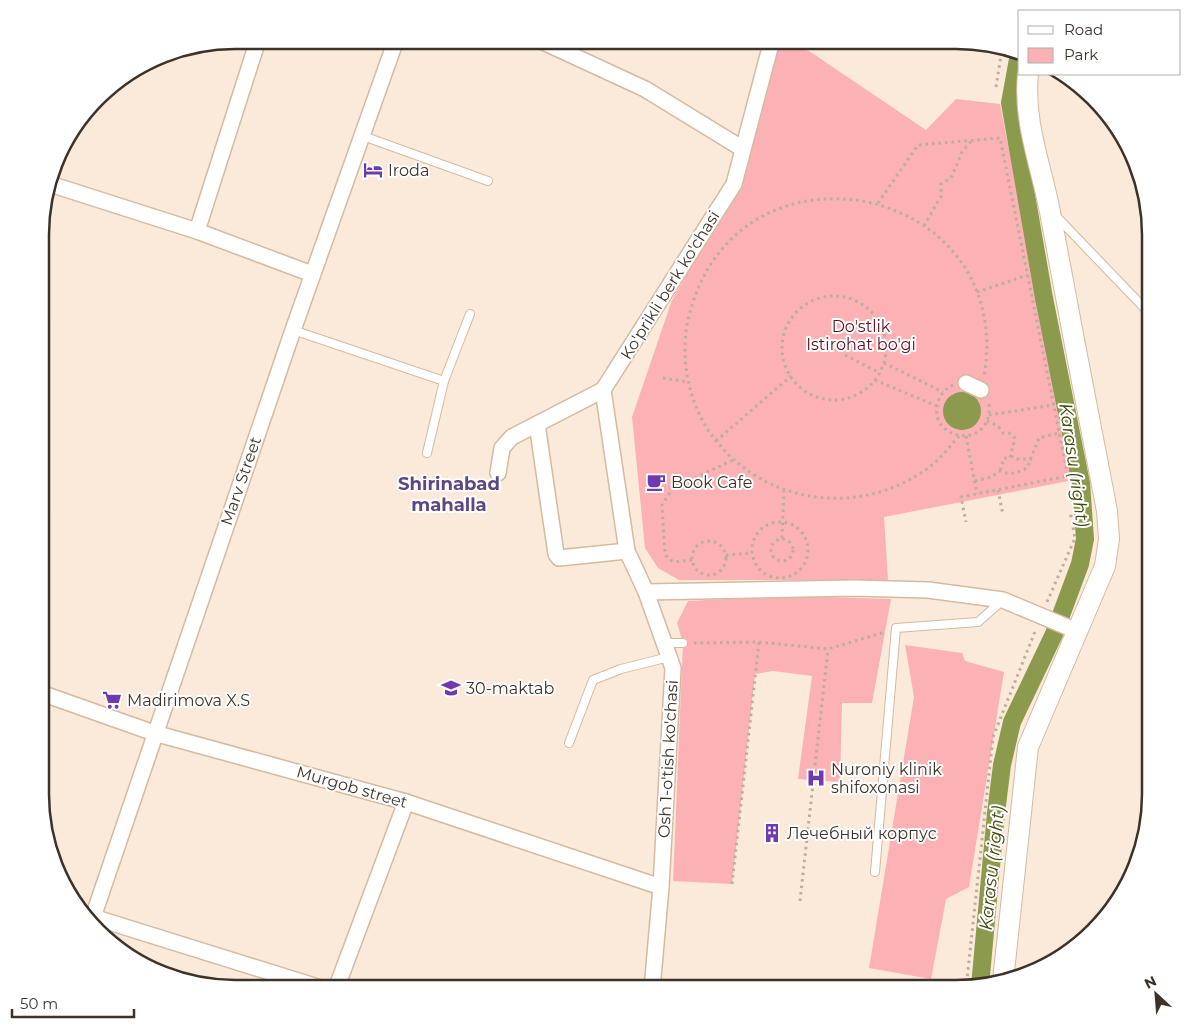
<svg xmlns="http://www.w3.org/2000/svg" width="1191" height="1029" font-family="Montserrat,sans-serif">
	<rect width="100%" height="100%" fill="#fbead9"/>
	<g fill="#fcb1b4">
		<path d="M779 44 809 51 926 130 956 99 1000 104 1074 480 884 517 888 580H679L658 568 645 548 632 417 672 300 740 183Z"/>
		<path d="M787 596 891 599 872 703H842L840 782 798 779 812 676 773 671 755 674 732 884 673 881 683 643 677 623 688 601Z"/>
		<path d="M905 645 962 653 965 661 1004 672 969 887 946 899 931 979 869 968 914 697Z"/>
	</g>
	<circle fill="#8b9a4d" cx="962" cy="411" r="19"/>
	<g fill="none" stroke-linecap="round" stroke-linejoin="round">
		<path stroke="#8b9a4d" stroke-width="18" d="M980 986 996 813 1002 765 1012 722 1054 634 1080 564 1085 539 1081 483 1044 298 1010 103 1019 54"/>
		<g stroke="#d5ba9f" stroke-width="10">
			<g id="lane">
				<path d="M363 136 488 181"/>
				<path d="M1055 215 1151 315"/>
				<path d="M293 330 444 381 427 453"/>
				<path d="M444 381 470 314"/>
				<path d="M663 643H683"/>
				<path d="M569 743 593 680 621 669 669 657"/>
				<path d="M875 872 896 628 978 622 1003 600"/>
			</g>
		</g>
		<g stroke="#d5ba9f" stroke-width="18">
			<g id="street">
				<path d="M539 40 645 89 743 149"/>
				<path d="M50 184 197 231 312 274"/>
				<path d="M197 231 258 40"/>
				<path d="M966 383 981 390"/>
				<path d="M603 390 627 551 646 592 673 668 661 887 652 989"/>
				<path d="M537 424 556 554 559 558 627 551"/>
				<path d="M498 473 502 448 512 437 603 390 734 184 772 40"/>
				<path d="M646 592 854 588 928 590 1003 600 1077 631"/>
				<path d="M41 693 154 733 406 802 661 887"/>
				<path d="M93 917 324 989"/>
				<path d="M91 923 293 330 396 40"/>
				<path d="M336 989 406 802"/>
			</g>
		</g>
		<g stroke="#d5ba9f" stroke-width="22">
			<path id="secondary" d="M1003 981 1028 747 1105 566 1109 539 1107 511C1087 411 1069 312 1050 212 1041 165 1023 122 1028 74"/>
		</g>
		<g stroke="#bcad9e" stroke-width="3" stroke-dasharray="2.5 4" stroke-linecap="butt">
			<path d="M996 87 1002 49"/>
			<path d="M878 203 918 145 1000 138 1068 476 961 497 966 522"/>
			<path d="M924 226 941 196V184L951 178 962 152 973 139"/>
			<path d="M977 292 1028 275"/>
			<circle cx="834" cy="348" r="52"/>
			<path d="M845 355 880 373"/>
			<path d="M884 363 943 392"/>
			<path d="M663 378 688 382"/>
			<path d="M875 380 937 406"/>
			<path d="M953 385C945 389 940 395 938 402 926 441 994 452 989 403"/>
			<path d="M989 415 1054 405"/>
			<path d="M987 421 998 426 1003 433H1009L1015 438 1010 458H1004L1000 471"/>
			<path d="M959 436C950 446 942 457 932 465 866 517 770 507 717 442 691 411 680 365 687 325 727 124 1018 179 984 377"/>
			<path d="M966 436 977 494"/>
			<path d="M716 441 791 376"/>
			<path d="M1011 456 1017 459H1032"/>
			<path d="M975 481 991 477 1000 471C1011 476 1018 472 1027 468L1039 438 1059 433"/>
			<path d="M998 490 1003 515"/>
			<circle cx="780" cy="550" r="28"/>
			<path d="M782 538 784 491"/>
			<circle cx="782" cy="550" r="11"/>
			<circle cx="709" cy="558" r="17"/>
			<path d="M726 555 752 553"/>
			<path d="M692 560C680 561 671 565 665 554L662 505 673 488 733 460"/>
			<path d="M1047 602 1075 538 1070 511"/>
			<path d="M694 643 759 642 828 649 885 632"/>
			<path d="M732 884 759 642"/>
			<path d="M800 901 828 649"/>
			<path d="M966 989 993 737 1036 629"/>
		</g>
		<use href="#lane" stroke="#fff" stroke-width="8"/>
		<use href="#street" stroke="#fff" stroke-width="15"/>
		<use href="#secondary" stroke="#fff" stroke-width="20"/>
	</g>
	<defs>
		<g id="hotel-bare" transform="scale(1.5)"><path d="M-6-4.5h1.5V1H6V5H4.5V3h-9V5H-6ZM-4 0a1.8 1.8 0 1 1 3.6 0ZM.5 0V-2.5h3Q6-2.5 6 0Z" fill="#6f39b0" stroke="#fff" stroke-width="2.5" paint-order="stroke"/></g>
		<g id="cafe-bare" transform="scale(1.5)"><path d="M-5.5-4.5H6V0H3Q3 3.5 0 3.5H-2.5Q-5.5 3.5-5.5 0ZM3-3.2v2h1.7v-2ZM-6 4.5H4V6H-6Z" fill="#6f39b0" stroke="#fff" stroke-width="2.5" paint-order="stroke"/></g>
		<g id="school-bare" transform="scale(1.5)"><path d="M0-5L7-2L0 1L-7-2ZM-4 1L0 2.5L4 1V4Q0 6-4 4Z" fill="#6f39b0" stroke="#fff" stroke-width="2.5" paint-order="stroke"/></g>
		<g id="supermarket-bare" transform="scale(1.5)"><path d="M-6-5.5h2.5l.6 2H6L4.5 2H-2.5L-4.4-4H-6ZM-1.5 3.2a1.3 1.3 0 1 0 .1 0ZM3 3.2a1.3 1.3 0 1 0 .1 0Z" fill="#6f39b0" stroke="#fff" stroke-width="2.5" paint-order="stroke"/></g>
		<g id="hospital-bare" transform="scale(1.5)"><path d="M-5-5h3v3.5h4V-5h3V5h-3V1.5h-4V5h-3Z" fill="#6f39b0" stroke="#fff" stroke-width="2.5" paint-order="stroke"/></g>
		<g id="building-bare" transform="scale(1.5)"><path d="M-4-6H4V6H1V3H-1V6H-4ZM-2.5-4.3h1.7v1.8h-1.7ZM.8-4.3h1.7v1.8H.8ZM-2.5-1h1.7V.8h-1.7ZM.8-1h1.7V.8H.8Z" fill="#6f39b0" stroke="#fff" stroke-width="2.5" paint-order="stroke"/></g>
	</defs>
	<g fill-rule="evenodd">
		<use href="#hotel-bare" x="373" y="170"/>
		<use href="#cafe-bare" x="656" y="482"/>
		<use href="#school-bare" x="451" y="688"/>
		<use href="#supermarket-bare" x="112" y="700"/>
		<use href="#hospital-bare" x="816" y="778"/>
		<use href="#building-bare" x="772" y="833"/>
	</g>
	<g text-anchor="middle" dominant-baseline="central" stroke-width="4" stroke-linejoin="round" paint-order="stroke">
		<g font-size="16" fill="#3d3227" stroke="#fff" text-anchor="start">
			<text x="388" y="170">Iroda</text>
			<text x="671" y="482">Book Cafe</text>
			<text x="466" y="688">30-maktab</text>
			<text x="127" y="700">Madirimova X.S</text>
			<text x="831" y="769">Nuroniy klinik<tspan x="831" dy="18">shifoxonasi</tspan></text>
			<text x="787" y="833">Лечебный корпус</text>
		</g>
		<g font-size="16" fill="#3d3227" stroke="#fff">
			<text transform="translate(670 285) rotate(-58)">Ko'prikli berk ko'chasi</text>
			<text transform="translate(241 481) rotate(-71)">Marv Street</text>
			<text transform="translate(668 759) rotate(-87)">Osh 1-o'tish ko'chasi</text>
			<text transform="translate(352 787) rotate(16)">Murgob street</text>
		</g>
		<g font-size="16" fill="#5d111e" stroke="#fff">
			<text x="861" y="326">Do'stlik<tspan x="861" dy="18">Istirohat bo'gi</tspan></text>
		</g>
		<g font-size="18" font-style="italic" fill="#404a0f" stroke="#fff">
			<text transform="translate(1074 465) rotate(82)">Karasu (right)</text>
			<text transform="translate(992 868) rotate(-84)">Karasu (right)</text>
		</g>
		<g font-size="18" font-weight="bold" fill="#5e4683" stroke="#fff">
			<text x="449" y="484">Shirinabad<tspan x="449" dy="21">mahalla</tspan></text>
		</g>
	</g>
	<path d="M0 0H1191V1029H0ZM235 49H956A186 186 0 0 1 1142 235V794A186 186 0 0 1 956 980H235A186 186 0 0 1 49 794V235A186 186 0 0 1 235 49Z" fill="#fff" fill-rule="evenodd"/>
	<path fill="none" stroke="#3d3227" stroke-width="2.5" d="M235 49H956A186 186 0 0 1 1142 235V794A186 186 0 0 1 956 980H235A186 186 0 0 1 49 794V235A186 186 0 0 1 235 49Z"/>
	<rect x="1018" y="10" width="162" height="65" fill="#ffffff" stroke="#b1ada9"/>
	<rect x="1028" y="26" width="25" height="8" fill="#ffffff" stroke="#b1ada9"/>
	<text x="1064" y="35" font-size="15" fill="#3d3227">Road</text>
	<rect x="1028" y="48" width="25" height="15" fill="#fcb1b4" stroke="#b1ada9"/>
	<text x="1064" y="60" font-size="15" fill="#3d3227">Park</text>
	<g transform="translate(1156 994) rotate(334)" stroke="#ffffff" stroke-width="4" paint-order="stroke">
	<path d="M0-4L9 19L0 12L-9 19Z" fill="#3d3227"/>
	<text y="-8" font-size="14" font-weight="bold" text-anchor="middle" fill="#3d3227">N</text>
	</g>
	<path d="M12 1009v8h122v-8" fill="none" stroke="#3d3227" stroke-width="2.5"/>
	<text x="20" y="1009" font-size="15" fill="#3d3227" stroke="#ffffff" stroke-width="4" paint-order="stroke">50 m</text>
</svg>
